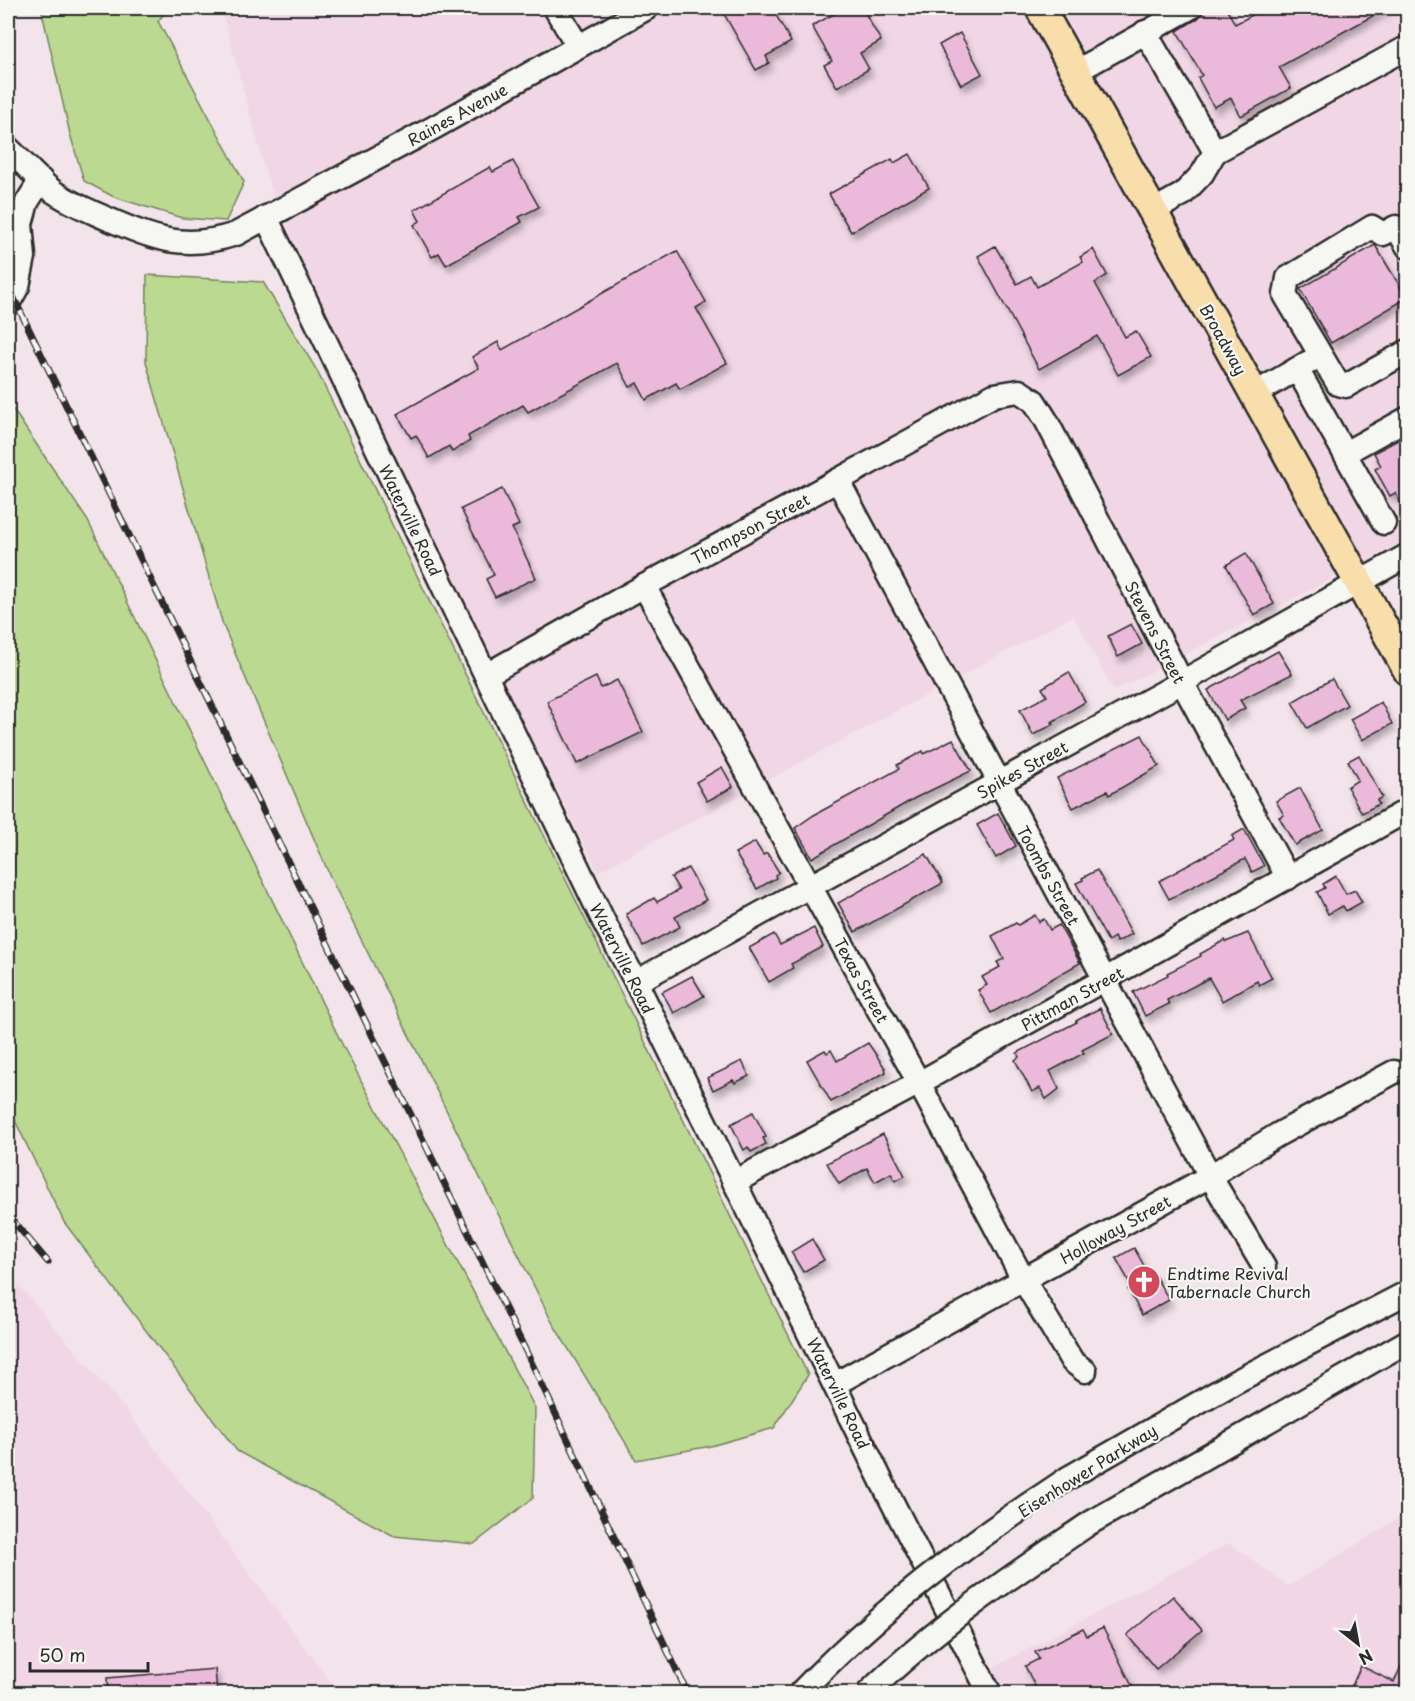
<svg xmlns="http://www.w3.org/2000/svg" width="1415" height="1701" font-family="'Playpen Sans',sans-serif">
	<defs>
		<filter id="shadow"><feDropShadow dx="3.5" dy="6" stdDeviation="3" flood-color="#0004"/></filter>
	</defs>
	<rect width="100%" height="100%" fill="#f3e4eb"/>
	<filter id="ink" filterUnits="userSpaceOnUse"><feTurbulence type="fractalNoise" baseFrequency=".0167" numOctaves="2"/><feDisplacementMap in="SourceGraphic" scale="12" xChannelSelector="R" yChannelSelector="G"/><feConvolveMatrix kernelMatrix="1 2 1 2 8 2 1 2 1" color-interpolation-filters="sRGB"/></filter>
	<g filter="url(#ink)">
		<g fill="#f1d7e6">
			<path d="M221 8H1407V540L1114 691 1073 616 598 872 402 479 286 224 268 181Z"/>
			<path d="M8 1273 128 1412 339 1693H8Z"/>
			<path d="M1407 1513V1693L953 1694 954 1688 1229 1543 1289 1586Z"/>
		</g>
		<g fill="#bbd991" stroke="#73825e" stroke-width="1.5">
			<path d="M41 8H169L158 21 244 182 226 221 182 218 114 197 84 181 70 134Z"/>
			<path d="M147 275 263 282 316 369 808 1375 774 1428 711 1446 636 1460 552 1322 332 881 223 625 146 362Z"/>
			<path d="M8 402 88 521 345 1050 535 1408 533 1498 474 1544 394 1536 237 1451 64 1222 8 1106Z"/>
		</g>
		<g fill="#ebbadb" stroke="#2b2b2b" stroke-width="1.5" filter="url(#shadow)">
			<path d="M731 8H772L791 42 766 56 769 63 756 70 723 12Z"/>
			<path d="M836 8H862L881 41 860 53 869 69 837 87 824 65 832 61 812 26 839 11Z"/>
			<path d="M1203 8H1226L1235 24 1266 8H1387L1279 67 1291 88 1241 116 1231 98 1214 107 1198 78 1202 75 1177 31 1197 19 1202 14Z"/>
			<path d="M960 33 982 74 961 85 939 45Z"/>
			<path d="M910 154 929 188 851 232 829 194 892 159 894 163Z"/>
			<path d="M513 161 539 207 519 217 522 222 446 265 439 253 432 257 414 225 420 221 414 210 490 167 493 172Z"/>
			<path d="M1375 245 1407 298 1331 343 1300 289Z"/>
			<path d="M995 246 1017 284 1031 276 1037 287 1083 262 1080 257 1093 249 1107 275 1095 283 1125 337 1136 331 1151 357 1118 375 1097 336 1039 369 978 256Z"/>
			<path d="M677 251 706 302 696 308 727 363 680 389 676 383 646 400 637 383 630 387 617 363 528 412 523 405 468 436 470 441 452 452 449 446 429 458 416 435 411 438 397 414 479 368 472 357 498 342 502 350Z"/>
			<path d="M1407 435V515L1395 493 1390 496 1375 469 1381 466 1374 453Z"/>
			<path d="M502 489 519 525 512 528 536 578 495 597 486 579 494 575 461 509Z"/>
			<path d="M1246 553 1274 604 1254 615 1226 565Z"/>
			<path d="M1131 624 1142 644 1118 657 1108 636Z"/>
			<path d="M1278 651 1292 674 1240 700 1245 708 1225 720 1208 690Z"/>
			<path d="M1069 672 1085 702 1052 722 1054 724 1033 735 1020 710 1047 696 1042 688Z"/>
			<path d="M596 677 601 688 617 680 643 732 577 764 547 701Z"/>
			<path d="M1332 679 1347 705 1307 728 1292 702Z"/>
			<path d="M1381 702 1392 724 1362 740 1350 719Z"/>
			<path d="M1142 735 1159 766 1109 795 1107 791 1073 808 1057 778Z"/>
			<path d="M953 739 971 771 915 798 812 858 795 828 814 815 899 769 897 765 923 751 924 754Z"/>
			<path d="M1359 755 1382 797 1377 800 1379 804 1362 813 1347 787 1358 780 1348 761Z"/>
			<path d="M722 767 733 787 707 801 696 782Z"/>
			<path d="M1300 788 1323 830 1295 845 1279 817 1284 815 1276 801Z"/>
			<path d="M998 813 1016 846 996 858 977 825Z"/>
			<path d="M1244 829 1264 866 1252 872 1245 859 1169 899 1159 881 1234 840 1232 836Z"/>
			<path d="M755 842 763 855 767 853 779 872 775 875 776 878 757 889 735 853Z"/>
			<path d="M926 854 943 883 855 932 838 903Z"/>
			<path d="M688 868 706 900 675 917 680 927 643 946 626 914 654 898 657 902 679 890 671 877Z"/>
			<path d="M1097 870 1132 934 1117 942 1114 937 1108 941 1076 883 1083 880 1082 878Z"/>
			<path d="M1336 876 1346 894 1355 890 1362 902 1346 911 1343 906 1328 914 1317 892 1325 888 1323 884Z"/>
			<path d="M1035 915 1039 922 1044 919 1050 930 1059 925 1080 963 991 1013 978 990 987 985 982 977 1000 967 997 962 1004 959 992 936 1016 923 1018 925Z"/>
			<path d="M814 928 823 947 791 964 793 968 769 982 749 948 774 934 780 945Z"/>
			<path d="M1248 933 1272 978 1259 985 1257 981 1222 1001 1209 978 1167 1000 1169 1004 1145 1016 1133 992 1168 975 1167 973 1201 956 1200 954 1225 940 1226 942Z"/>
			<path d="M692 976 704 996 674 1013 662 992Z"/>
			<path d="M1100 1008 1113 1034 1082 1050 1084 1053 1050 1071 1059 1089 1046 1099 1040 1088 1032 1092 1015 1060 1019 1057 1017 1053 1077 1022 1076 1021Z"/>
			<path d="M868 1043 885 1068 886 1072 831 1102 807 1060 825 1050 827 1053 831 1050 837 1061Z"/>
			<path d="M742 1061 749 1076 735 1083 733 1080 713 1090 707 1078Z"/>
			<path d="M753 1112 766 1137 763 1138 766 1144 751 1152 748 1147 744 1150 731 1124Z"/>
			<path d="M883 1134 905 1176 895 1181 891 1173 875 1182 867 1168 839 1184 827 1163Z"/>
			<path d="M812 1239 824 1260 803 1272 791 1252Z"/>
			<path d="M1134 1248 1150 1276 1154 1274 1169 1300 1142 1315 1128 1289 1132 1287 1116 1258Z"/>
			<path d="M1173 1596 1202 1630 1156 1669 1127 1635Z"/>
			<path d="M1103 1628 1136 1694H1039L1025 1666 1039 1659 1035 1652 1083 1629 1087 1636Z"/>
			<path d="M1407 1653V1694H1348L1361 1666 1394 1682Z"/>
			<path d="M215 1669 217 1694H108L107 1678Z"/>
		</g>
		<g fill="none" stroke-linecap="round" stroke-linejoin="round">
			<g stroke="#2b2b2b" stroke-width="27">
				<g id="minor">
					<path d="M555 8 578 46"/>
					<path d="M1145 32 1215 152"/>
					<path d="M1075 72 1190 8"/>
					<path d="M8 148C23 162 37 179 54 192 70 203 90 211 108 219 155 239 184 251 236 234L435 127 647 8"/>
					<path d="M1153 211 1183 194 1202 174 1215 152 1408 47"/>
					<path d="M266 217 605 924 636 982 885 1488 990 1694"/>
					<path d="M1408 247 1396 227 1383 234 1372 227 1288 278 1285 295 1338 384 1346 386 1408 351"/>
					<path d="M8 304 18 286 24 257 21 224 27 202 41 180"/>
					<path d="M1297 369 1384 523"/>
					<path d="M1254 394 1309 362"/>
					<path d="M1345 453 1408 418"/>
					<path d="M838 481 1210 1176 1264 1267"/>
					<path d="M644 586 919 1083 1023 1279 1072 1361 1085 1371"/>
					<path d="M486 675 644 586 994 395 1019 391 1034 401 1046 420 1182 682 1288 878"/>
					<path d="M636 982 1182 682 1408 555"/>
					<path d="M734 1182 919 1083 1408 810"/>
					<path d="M835 1384 1210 1176 1279 1134 1394 1072"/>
					<path d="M1068 1478 1235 1382 1408 1292"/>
					<path d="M1090 1523 1408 1341"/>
				</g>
			</g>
			<g stroke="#2b2b2b" stroke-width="33">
				<path id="major" d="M1040 8 1408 671"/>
			</g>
			<use href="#minor" stroke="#f6f6f2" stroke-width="22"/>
			<use href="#major" stroke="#f8deab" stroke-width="28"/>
			<g stroke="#2b2b2b" stroke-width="7">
				<g id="rail">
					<path d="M8 286 535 1370 688 1694"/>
					<path d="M8 1215 48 1262"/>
				</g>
			</g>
			<use href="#rail" stroke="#f6f6f2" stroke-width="4.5" stroke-dasharray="14" stroke-linecap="butt"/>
			<g stroke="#2b2b2b" stroke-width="27" stroke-linecap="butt">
				<g id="minor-bridge">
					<path d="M799 1694C852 1638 911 1589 973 1543 1004 1520 1036 1500 1068 1478"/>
					<path d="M867 1694C934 1628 1013 1575 1090 1523"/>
				</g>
			</g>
			<use href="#minor-bridge" stroke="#f6f6f2" stroke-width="22"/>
		</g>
	</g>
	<defs>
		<g id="church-disc" transform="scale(1.725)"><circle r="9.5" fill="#d1495b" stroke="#f6f6f2"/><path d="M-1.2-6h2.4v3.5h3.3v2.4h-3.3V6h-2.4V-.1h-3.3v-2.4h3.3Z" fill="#fff"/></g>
	</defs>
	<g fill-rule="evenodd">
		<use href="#church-disc" x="1144" y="1282"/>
	</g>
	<g text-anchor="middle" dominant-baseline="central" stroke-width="4.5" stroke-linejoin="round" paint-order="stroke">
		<g font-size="16" fill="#2b2b2b" stroke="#f6f6f2">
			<text transform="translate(457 114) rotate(-29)">Raines Avenue</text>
			<text transform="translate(1224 339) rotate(61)">Broadway</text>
			<text transform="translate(411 520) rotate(64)">Waterville Road</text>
			<text transform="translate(750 528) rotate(-28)">Thompson Street</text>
			<text transform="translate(1156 632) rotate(63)">Stevens Street</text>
			<text transform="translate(1022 769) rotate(-29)">Spikes Street</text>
			<text transform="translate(1049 875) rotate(61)">Toombs Street</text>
			<text transform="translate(623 958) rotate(63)">Waterville Road</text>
			<text transform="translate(862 980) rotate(61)">Texas Street</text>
			<text transform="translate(1072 998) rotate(-29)">Pittman Street</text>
			<text transform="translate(1115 1229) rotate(-29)">Holloway Street</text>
			<text transform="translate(839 1393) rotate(64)">Waterville Road</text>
			<text transform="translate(1087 1470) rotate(-32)">Eisenhower Parkway</text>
		</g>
		<g font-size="16" fill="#2b2b2b" stroke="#f6f6f2" text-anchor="start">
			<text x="1167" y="1273">Endtime Revival<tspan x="1167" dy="18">Tabernacle Church</tspan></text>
		</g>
	</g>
	<rect width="1415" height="1701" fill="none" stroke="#f6f6f2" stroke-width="30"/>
	<rect x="15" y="15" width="1385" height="1671" fill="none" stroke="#2b2b2b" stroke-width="2" filter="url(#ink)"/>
	<g transform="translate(1358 1644) rotate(149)" stroke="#f6f6f2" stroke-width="4.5" paint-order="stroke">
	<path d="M0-4.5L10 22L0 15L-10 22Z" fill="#2b2b2b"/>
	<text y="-9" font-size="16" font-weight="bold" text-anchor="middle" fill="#2b2b2b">N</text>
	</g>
	<path d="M30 1662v9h118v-9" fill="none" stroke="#2b2b2b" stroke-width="3"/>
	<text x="39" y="1662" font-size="18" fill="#2b2b2b" stroke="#f6f6f2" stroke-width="4.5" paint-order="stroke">50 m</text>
</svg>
